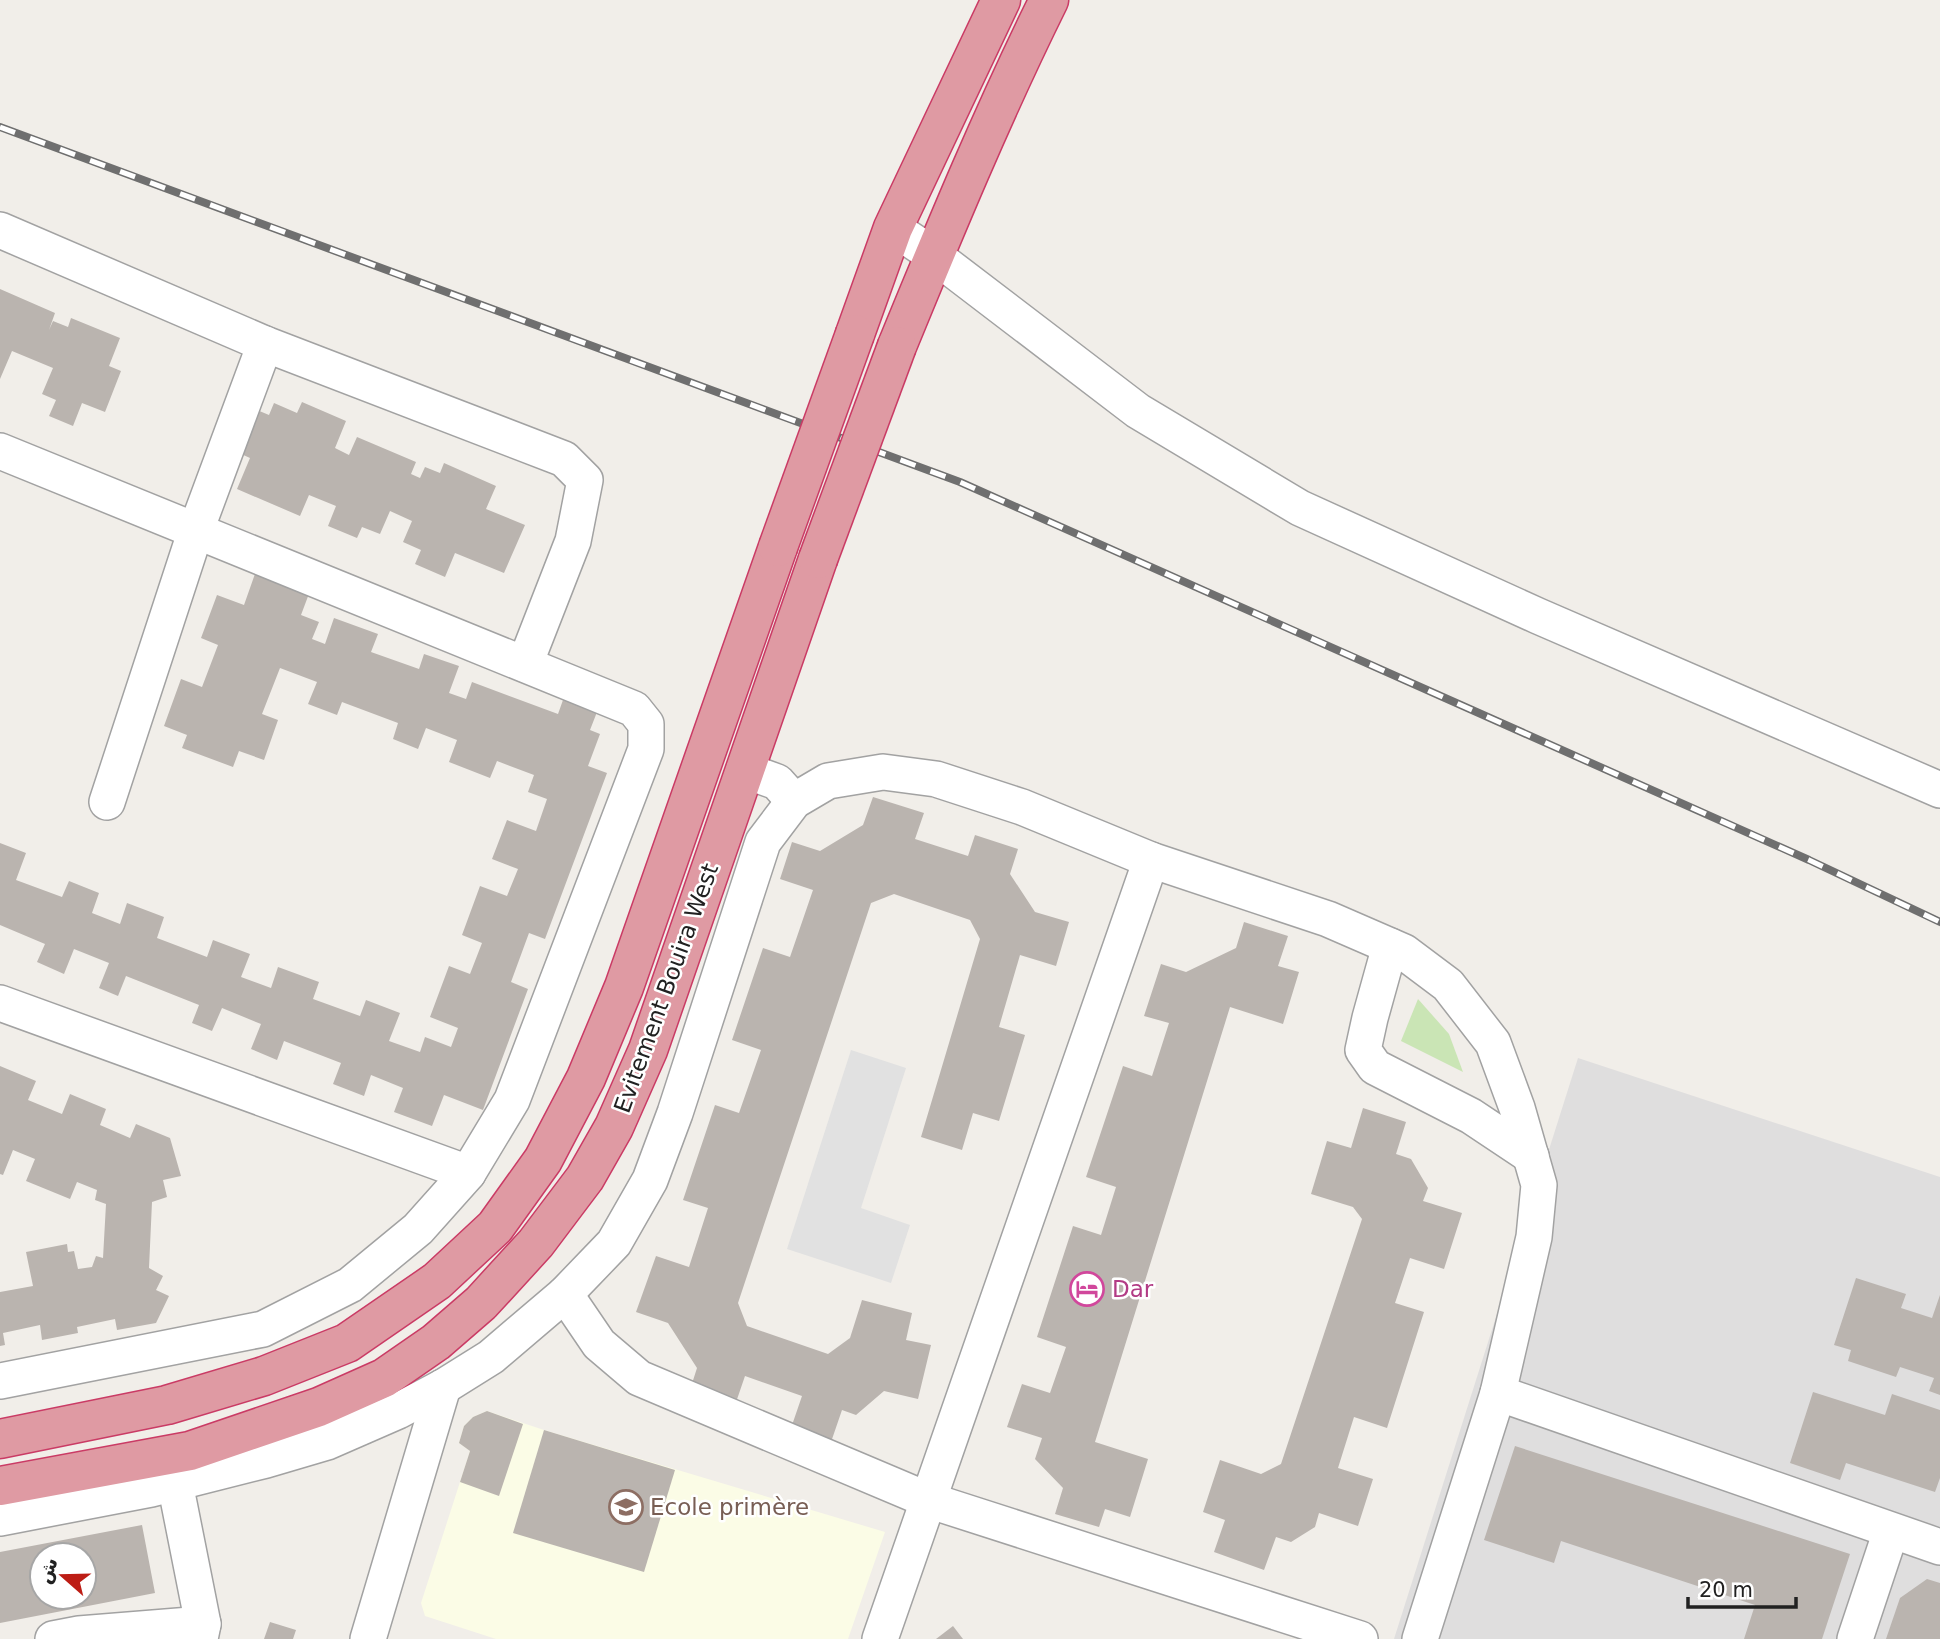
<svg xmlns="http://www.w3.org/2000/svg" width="1940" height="1639" font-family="'DejaVu Sans','Noto Naskh Arabic',sans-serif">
	<rect width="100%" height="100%" fill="#f1eee9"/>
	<path fill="#dfdede" d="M1578 1058 1940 1177V1639H1394Z"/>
	<path fill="#fbfce6" d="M487 1411 544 1430 885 1532 848 1639H496L425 1616 421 1603 470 1451 459 1443 464 1426 473 1417Z"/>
	<path fill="#cae5b5" d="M1418 999 1449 1034 1463 1072 1401 1041Z"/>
	<path fill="#e1e1e1" d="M851 1050 906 1068 861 1208 910 1225 891 1283 787 1249Z"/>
	<g fill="#bab4af" fill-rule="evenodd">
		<path d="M0 289 55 313 49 330 53 321 68 327 71 318 120 338 109 366 121 371 105 412 82 403 73 426 49 416 56 400 42 394 53 368 12 351 0 379Z"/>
		<path d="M302 402 346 421 335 448 349 455 357 437 416 462 411 474 420 478 425 467 440 473 444 463 496 486 486 509 525 525 504 573 455 553 445 577 415 564 421 550 403 542 412 521 390 511 380 534 362 527 357 538 328 526 336 506 309 495 300 516 237 489 250 458 239 453 257 410 269 415 274 403 297 413Z"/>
		<path d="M256 571 310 591 301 615 319 622 312 639 325 644 334 618 378 634 371 652 419 669 424 654 459 666 449 693 466 699 472 682 558 714 563 700 597 712 590 730 600 734 588 766 607 773 545 939 529 933 511 982 528 989 483 1110 444 1095 432 1126 394 1112 403 1088 371 1075 364 1096 333 1084 341 1063 284 1041 277 1060 251 1049 261 1024 222 1008 212 1031 192 1023 199 1005 126 976 118 996 99 988 109 963 74 949 64 974 37 962 45 944 0 925V843L26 853 16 880 62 897 69 881 99 893 92 913 120 924 127 903 164 917 157 938 207 957 213 940 250 954 241 977 271 988 278 967 319 982 313 999 360 1016 366 1000 400 1013 389 1041 420 1052 425 1037 451 1047 458 1028 430 1017 449 966 470 974 482 943 462 935 480 886 507 896 518 869 492 859 507 820 536 831 547 799 528 792 534 775 497 761 490 778 449 762 457 740 426 728 418 749 393 739 398 723 342 702 337 715 308 704 317 682 280 668 262 714 278 720 264 760 239 751 233 767 182 748 187 735 164 726 181 679 202 687 218 645 201 638 217 595 244 605Z"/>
		<path d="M873 797 924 813 915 839 968 856 975 835 1018 849 1010 874 1035 912 1069 922 1056 966 1020 955 999 1027 1025 1035 999 1121 973 1113 962 1150 921 1137 980 939 970 920 894 894 871 903 738 1303 747 1326 828 1354 850 1338 862 1300 912 1313 906 1340 931 1345 918 1399 884 1391 856 1415 842 1410 830 1445 790 1431 802 1396 745 1376 733 1411 688 1396 697 1368 668 1323 636 1312 656 1256 689 1267 708 1208 683 1200 715 1105 739 1113 761 1050 732 1040 763 948 790 957 813 890 780 879 792 842 820 851 863 825Z"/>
		<path d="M1244 922 1288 936 1278 966 1299 972 1283 1024 1230 1007 1095 1442 1148 1459 1130 1517 1105 1509 1099 1527 1055 1514 1063 1488 1035 1459 1042 1438 1007 1427 1022 1384 1050 1393 1066 1347 1037 1337 1073 1226 1101 1235 1116 1187 1086 1177 1123 1066 1152 1076 1169 1023 1144 1016 1161 964 1186 972 1236 948Z"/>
		<path d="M0 1066 36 1081 28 1100 62 1114 70 1094 106 1109 100 1125 130 1138 136 1124 170 1138 181 1176 163 1180 167 1197 152 1202 149 1268 163 1276 156 1290 169 1296 156 1323 117 1330 115 1319 77 1327 78 1333 42 1340 40 1325 3 1333 5 1345 0 1346V1292L33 1286 26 1252 67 1244 68 1252 74 1251 78 1269 92 1267 96 1256 103 1258 106 1204 95 1200 97 1190 77 1182 70 1199 26 1181 35 1159 13 1150 3 1175 0 1174Z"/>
		<path d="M1363 1108 1406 1122 1396 1154 1411 1159 1428 1188 1423 1201 1462 1213 1444 1269 1410 1258 1395 1303 1424 1312 1387 1428 1354 1417 1338 1468 1373 1479 1358 1526 1319 1513 1315 1527 1291 1542 1276 1537 1264 1570 1214 1552 1225 1520 1203 1512 1220 1460 1261 1474 1281 1464 1362 1219 1353 1207 1311 1194 1327 1141 1351 1148Z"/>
		<path d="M1856 1278 1906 1294 1901 1308 1932 1318 1940 1295V1395L1929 1391 1934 1378 1900 1367 1896 1377 1848 1361 1851 1350 1834 1345Z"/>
		<path d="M1813 1392 1885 1415 1892 1394 1940 1410V1478L1935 1492 1846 1463 1840 1480 1790 1463Z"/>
		<path d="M487 1411 523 1424 499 1496 460 1482 470 1451 459 1443 464 1426 473 1417Z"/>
		<path d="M544 1430 675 1470 644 1572 513 1533Z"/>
		<path d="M1515 1446 1850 1554 1822 1639H1744L1755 1605 1561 1541 1554 1563 1484 1540Z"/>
		<path d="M142 1525 155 1593 0 1623V1552ZM42 1555H84V1597H42Z"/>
		<path d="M1927 1579 1940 1583V1639H1886L1900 1598Z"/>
		<path d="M270 1622 296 1630 293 1639H264Z"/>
		<path d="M953 1626 963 1639H936Z"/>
	</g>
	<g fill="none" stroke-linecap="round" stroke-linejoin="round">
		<g stroke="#a2a2a2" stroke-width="38">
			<g id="street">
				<path d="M893 228 935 256 1138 411 1300 508 1538 616 1940 790"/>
				<path d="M0 230 265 344 564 459 585 480 573 541 525 664"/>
				<path d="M0 451 634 709 646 724V749L512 1100 468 1173 418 1229 350 1285 263 1329 0 1381"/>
				<path d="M744 770 777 782 794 801"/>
				<path d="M107 802 196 530 265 344"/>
				<path d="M1390 946 1370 1018 1363 1050 1375 1067 1471 1116 1531 1156"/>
				<path d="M0 1003 468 1173"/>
				<path d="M565 1294 599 1344 639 1378 928 1500 1360 1639"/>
				<path d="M1498 1393 1940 1547"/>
				<path d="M175 1483 203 1624 200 1639"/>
				<path d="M0 1518 151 1489 266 1460 327 1442 398 1411 443 1387 491 1357 565 1294 614 1243 650 1180 675 1113 763 842 794 801 828 781 883 772 936 779 1022 807 1151 860"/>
				<path d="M53 1639 79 1634 203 1624"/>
				<path d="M368 1639 443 1387"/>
				<path d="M880 1639 1151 860 1328 919 1404 952 1448 985 1493 1043 1517 1108 1539 1185 1534 1237 1498 1393 1420 1639"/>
				<path d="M1855 1639 1891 1531"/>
			</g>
		</g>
		<g stroke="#ca3b65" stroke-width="41">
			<g id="highway">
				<path d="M855 334 893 228 1001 0"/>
				<path d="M897 346C945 229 993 113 1049 0"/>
				<path d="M0 1439 167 1405 264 1376 347 1343 437 1281 495 1227 543 1160 586 1078 624 987 778 547"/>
				<path d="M0 1486 190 1451 319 1407 384 1378 436 1342 481 1303 536 1243 585 1178 614 1127 648 1050 818 559"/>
			</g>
		</g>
		<use href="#street" stroke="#fff" stroke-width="35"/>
		<use href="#highway" stroke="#df9aa3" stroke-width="38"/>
		<g stroke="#6f6f6f" stroke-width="8">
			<path id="rail" d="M0 127 960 482 1809 860 1940 922"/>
		</g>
		<use href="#rail" stroke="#fff" stroke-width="5" stroke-dasharray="16" stroke-linecap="butt"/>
		<g stroke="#ca3b65" stroke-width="41" stroke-linecap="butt">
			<g id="highway-bridge">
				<path d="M778 547 855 334"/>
				<path d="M818 559 897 346"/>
			</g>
		</g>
		<use href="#highway-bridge" stroke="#df9aa3" stroke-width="38"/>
	</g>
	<defs>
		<g id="hotel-ring" transform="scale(1.75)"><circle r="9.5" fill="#fff" stroke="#d1479c" stroke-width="1.5"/><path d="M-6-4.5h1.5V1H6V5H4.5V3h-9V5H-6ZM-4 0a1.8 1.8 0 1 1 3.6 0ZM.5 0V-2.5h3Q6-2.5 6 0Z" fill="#d1479c"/></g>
		<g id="school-ring" transform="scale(1.75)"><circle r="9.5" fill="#fff" stroke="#8d6e63" stroke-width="1.5"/><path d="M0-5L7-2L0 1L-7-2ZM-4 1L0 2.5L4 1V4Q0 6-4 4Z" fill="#8d6e63"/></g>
	</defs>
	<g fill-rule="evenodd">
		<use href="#hotel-ring" x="1087" y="1289"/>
		<use href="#school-ring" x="626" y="1507"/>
	</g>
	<g text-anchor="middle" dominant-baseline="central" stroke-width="5" stroke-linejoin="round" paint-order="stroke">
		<g font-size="23" fill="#212121" stroke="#fff">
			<text transform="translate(666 988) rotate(-70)">Evitement Bouira West</text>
		</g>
		<g font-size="23" fill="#b23c85" stroke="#fff" text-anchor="start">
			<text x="1112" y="1289">Dar</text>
		</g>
		<g font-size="23" fill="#785e54" stroke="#fff" text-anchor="start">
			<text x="650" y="1507">Ecole primère</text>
		</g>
	</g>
	<g transform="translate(63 1576) rotate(290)"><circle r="33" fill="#ffffff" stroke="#a6a6a6" stroke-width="2"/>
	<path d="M0-5L12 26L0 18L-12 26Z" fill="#bd1d15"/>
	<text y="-10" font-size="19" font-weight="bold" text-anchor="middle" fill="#212121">ش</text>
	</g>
	<path d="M1688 1597v10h108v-10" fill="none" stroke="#212121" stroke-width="3.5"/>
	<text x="1699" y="1597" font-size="21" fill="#212121" stroke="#ffffff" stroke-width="5" paint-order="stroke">20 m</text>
</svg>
